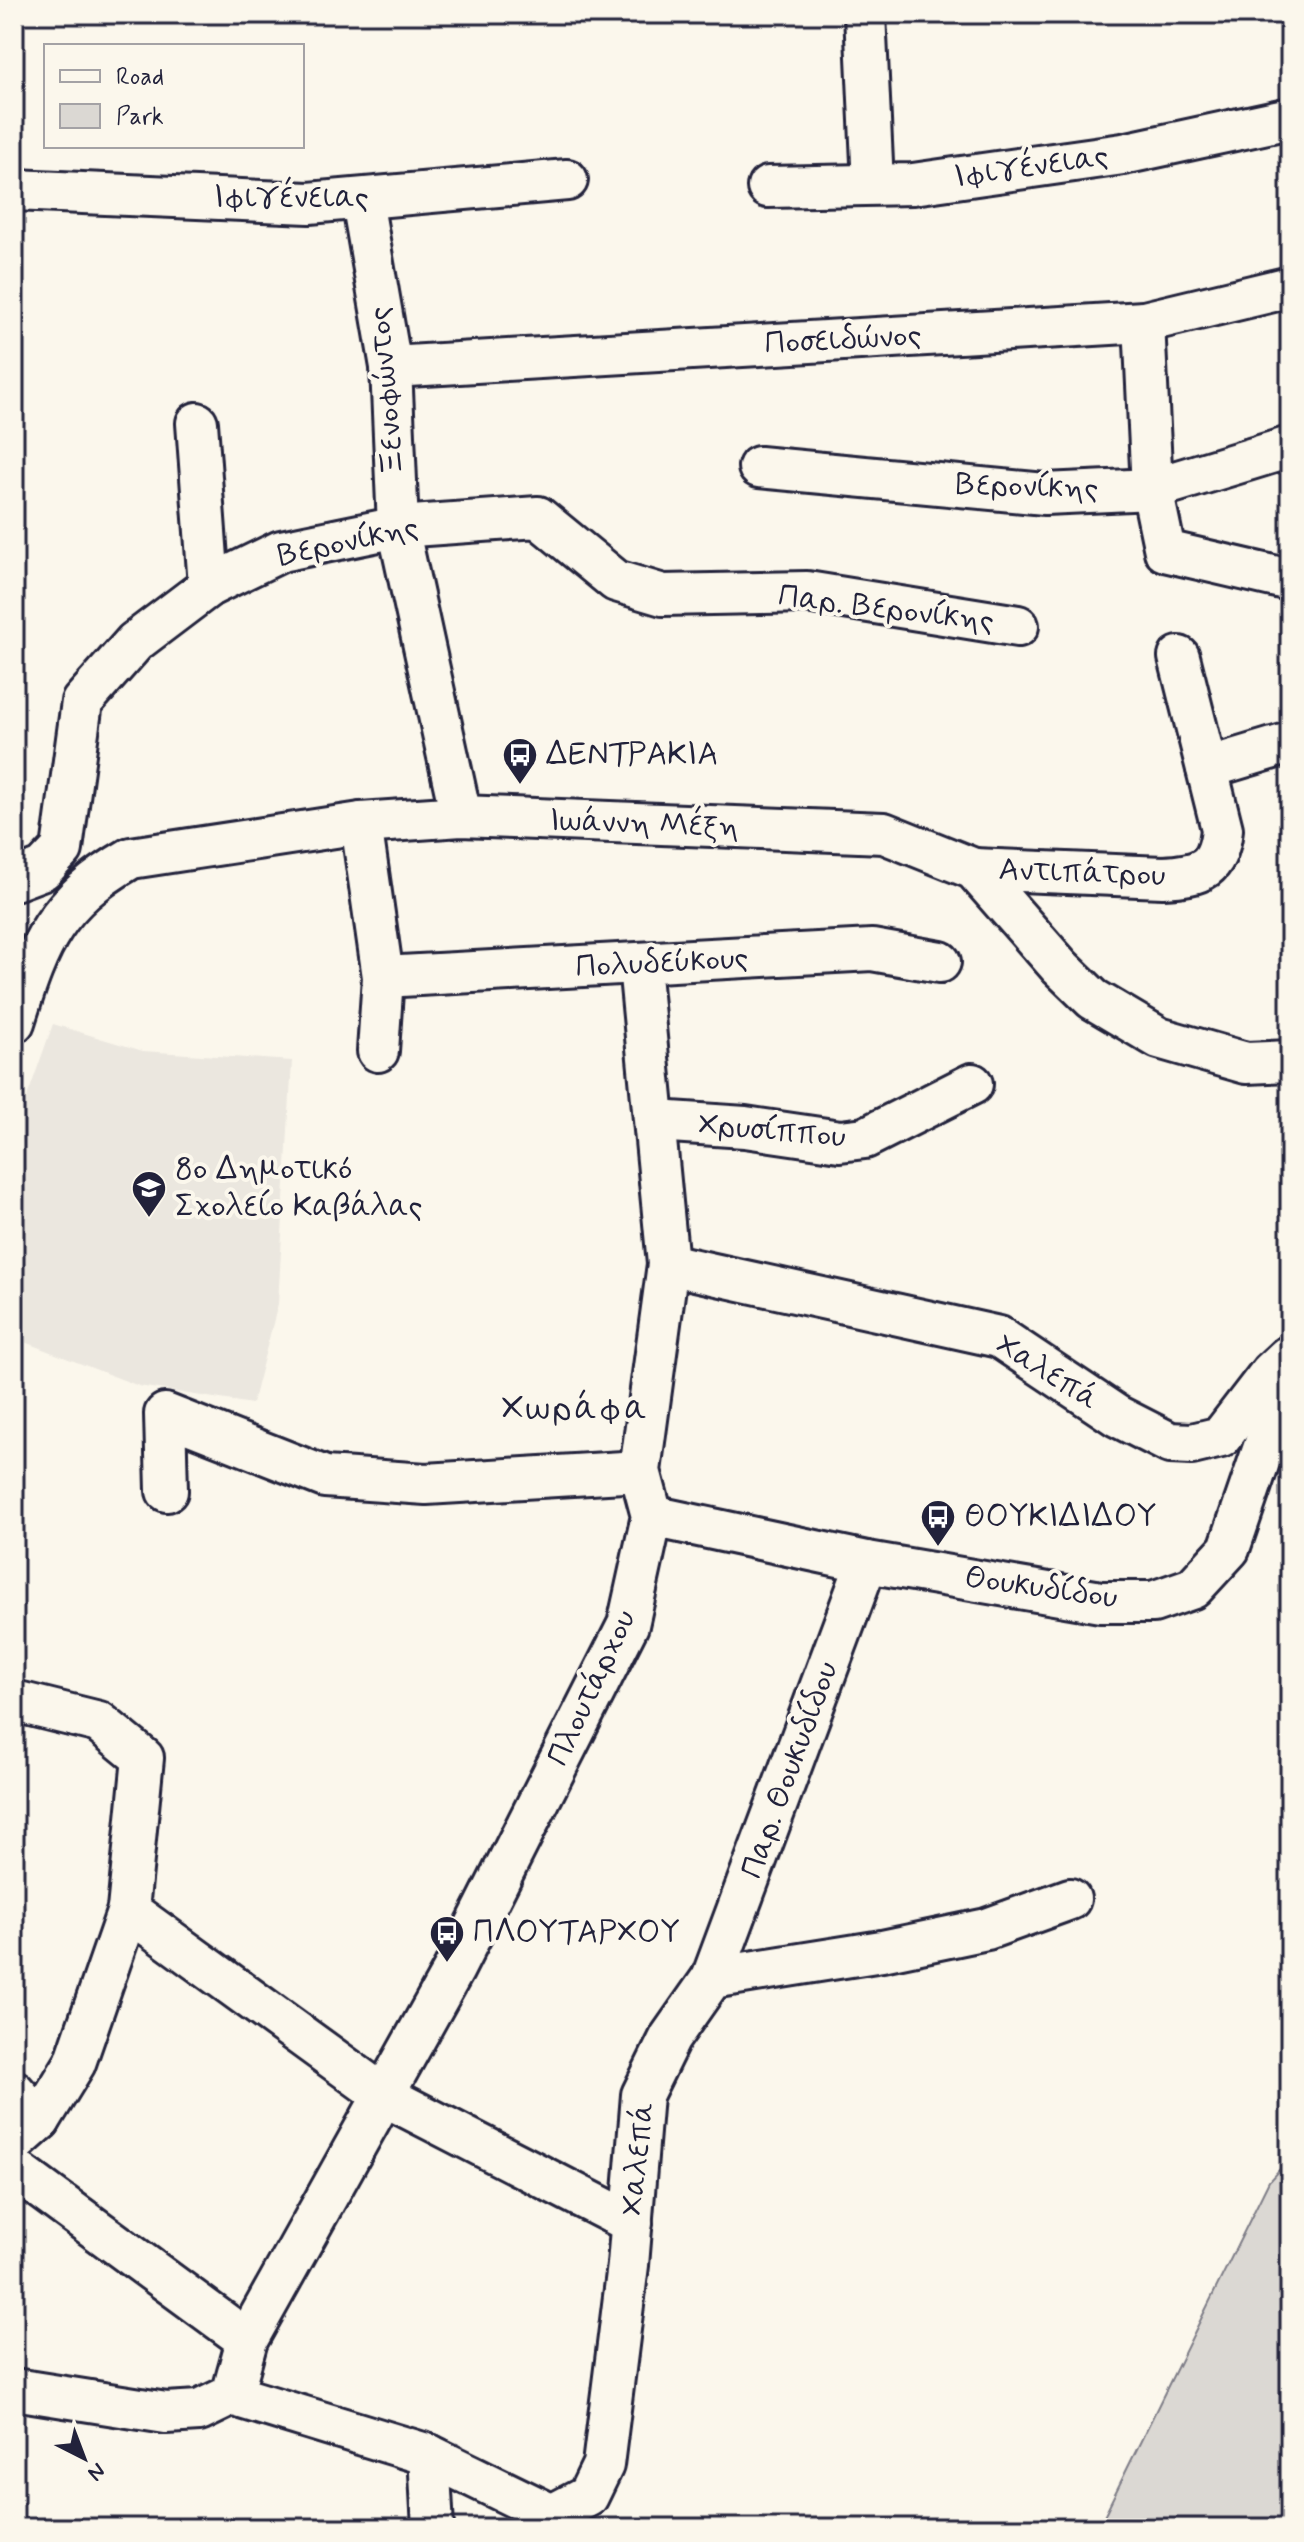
<svg xmlns="http://www.w3.org/2000/svg" width="1304" height="2542" font-family="Mynerve,sans-serif">
	<rect width="100%" height="100%" fill="#fbf7ec"/>
	<filter id="ink" filterUnits="userSpaceOnUse"><feTurbulence type="fractalNoise" baseFrequency=".0125" numOctaves="2"/><feDisplacementMap in="SourceGraphic" scale="16" xChannelSelector="R" yChannelSelector="G"/><feConvolveMatrix kernelMatrix="1 2 1 2 8 2 1 2 1" color-interpolation-filters="sRGB"/></filter>
	<g filter="url(#ink)">
		<path fill="#ebe7df" d="M53 1024 143 1051 292 1061 278 1304 252 1404 139 1386 14 1338V1134Z"/>
		<path fill="#dbd8d3" stroke="#7e7d87" stroke-width="2" d="M1290 2158V2528H1098L1269 2181Z"/>
		<g fill="none" stroke-linecap="round" stroke-linejoin="round">
			<g stroke="#22223b" stroke-width="46">
				<g id="minor">
					<path d="M865 14 873 184"/>
					<path d="M768 187 913 184 1123 154 1290 118"/>
					<path d="M14 190 309 203 567 180"/>
					<path d="M362 200 391 367 398 527 461 816"/>
					<path d="M1144 322 1152 489 1165 551 1290 580"/>
					<path d="M391 367 1144 322 1290 287"/>
					<path d="M197 423 209 586"/>
					<path d="M759 467 1045 494 1152 489 1290 447"/>
					<path d="M1207 768 1290 743"/>
					<path d="M361 823 383 977 378 1051"/>
					<path d="M974 869 1163 877C1202 875 1218 869 1222 829L1179 657"/>
					<path d="M14 880 43 869 62 849 82 702 135 642 209 586 281 551 398 527 538 517 616 581 663 595 807 592 1018 626"/>
					<path d="M383 977 872 950 940 962"/>
					<path d="M14 1022C39 942 55 902 131 858L361 823 461 816 884 833 974 869 1060 967 1093 999 1159 1038 1246 1063 1290 1061"/>
					<path d="M656 1121 745 1127 840 1141 865 1138 972 1084"/>
					<path d="M668 1264 999 1337 1117 1416 1170 1443 1192 1444 1221 1437 1271 1372 1287 1357"/>
					<path d="M167 1491 165 1414 325 1477 426 1484 640 1471"/>
					<path d="M652 1516 867 1562 1101 1602H1153L1193 1588 1229 1549 1290 1371"/>
					<path d="M14 1701 99 1722 143 1758 128 1910 75 2063 40 2120 14 2143"/>
					<path d="M128 1910 383 2095 632 2223"/>
					<path d="M712 1978 867 1562"/>
					<path d="M14 2091 40 2120"/>
					<path d="M14 2169 247 2340"/>
					<path d="M14 2389 166 2413 199 2411 232 2395 429 2455 433 2528"/>
					<path d="M232 2395 247 2340 454 1969 628 1625 652 1516 640 1471 668 1264 639 965"/>
					<path d="M429 2455 552 2515 588 2496 603 2465 628 2265 642 2095 670 2038 712 1978 882 1951 987 1929 1070 1899"/>
				</g>
			</g>
			<use href="#minor" stroke="#fbf7ec" stroke-width="40"/>
		</g>
	</g>
	<defs>
		<g id="bus-pin" transform="scale(1.8)"><path d="M0 17L-7.5 6A9.5 9.5 0 1 1 7.5 6Z" fill="#22223b" stroke="#fbf7ec"/><path d="M-5-6H5V4H4V6H2V4H-2V6H-4V4H-5ZM-3.5-4V0h7V-4ZM-3.5 1.2v1.5H-2V1.2ZM2 1.2v1.5H3.5V1.2Z" fill="#fff"/></g>
		<g id="school-pin" transform="scale(1.8)"><path d="M0 17L-7.5 6A9.5 9.5 0 1 1 7.5 6Z" fill="#22223b" stroke="#fbf7ec"/><path d="M0-5L7-2L0 1L-7-2ZM-4 1L0 2.5L4 1V4Q0 6-4 4Z" fill="#fff"/></g>
	</defs>
	<g fill-rule="evenodd">
		<use href="#bus-pin" x="520" y="755"/>
		<use href="#school-pin" x="149" y="1188"/>
		<use href="#bus-pin" x="938" y="1517"/>
		<use href="#bus-pin" x="447" y="1933"/>
	</g>
	<g text-anchor="middle" dominant-baseline="central" stroke-width="8" stroke-linejoin="round" paint-order="stroke">
		<g font-size="32" fill="#22223b" stroke="#fbf7ec">
			<text transform="translate(1031 167) rotate(-8)">Ιφιγένειας</text>
			<text x="291" y="198">Ιφιγένειας</text>
			<text transform="translate(843 340) rotate(-3)">Ποσειδώνος</text>
			<text transform="translate(387 391) rotate(-95)">Ξενοφώντος</text>
			<text transform="translate(1027 487) rotate(2)">Βερονίκης</text>
			<text transform="translate(348 542) rotate(-12)">Βερονίκης</text>
			<text transform="translate(886 609) rotate(7)">Παρ. Βερονίκης</text>
			<text transform="translate(644 824) rotate(2)">Ιωάννη Μέξη</text>
			<text transform="translate(1082 873) rotate(2)">Αντιπάτρου</text>
			<text transform="translate(662 963) rotate(-3)">Πολυδεύκους</text>
			<text transform="translate(772 1131) rotate(5)">Χρυσίππου</text>
			<text transform="translate(1047 1372) rotate(32)">Χαλεπά</text>
			<text transform="translate(1041 1588) rotate(8)">Θουκυδίδου</text>
			<text transform="translate(592 1688) rotate(-65)">Πλουτάρχου</text>
			<text transform="translate(790 1770) rotate(-70)">Παρ. Θουκυδίδου</text>
			<text transform="translate(638 2159) rotate(-84)">Χαλεπά</text>
		</g>
		<g font-size="32" fill="#22223b" stroke="#fbf7ec" text-anchor="start">
			<text x="546" y="755">ΔΕΝΤΡΑΚΙΑ</text>
			<text x="175" y="1170">8ο Δημοτικό<tspan x="175" dy="37">Σχολείο Καβάλας</tspan></text>
			<text x="964" y="1517">ΘΟΥΚΙΔΙΔΟΥ</text>
			<text x="473" y="1933">ΠΛΟΥΤΑΡΧΟΥ</text>
		</g>
		<g font-size="36" letter-spacing="2" fill="#22223b" stroke="#fbf7ec">
			<text x="575" y="1409">Χωράφα</text>
		</g>
	</g>
	<rect width="1304" height="2542" fill="none" stroke="#fbf7ec" stroke-width="48"/>
	<rect x="24" y="24" width="1256" height="2494" fill="none" stroke="#22223b" stroke-width="3" filter="url(#ink)"/>
	<rect x="44" y="44" width="260" height="104" fill="#fbf7ec" stroke="#a4a2a5" stroke-width="2"/>
	<rect x="60" y="70" width="40" height="12" fill="#fbf7ec" stroke="#a4a2a5" stroke-width="2"/>
	<text x="116" y="84" font-size="24" fill="#22223b">Road</text>
	<rect x="60" y="104" width="40" height="24" fill="#dbd8d3" stroke="#a4a2a5" stroke-width="2"/>
	<text x="116" y="124" font-size="24" fill="#22223b">Park</text>
	<g transform="translate(84 2458) rotate(138)" stroke="#fbf7ec" stroke-width="6" paint-order="stroke">
	<path d="M0-6L14 30L0 20L-14 30Z" fill="#22223b"/>
	<text y="-12" font-size="22" font-weight="bold" text-anchor="middle" fill="#22223b">N</text>
	</g>
</svg>
